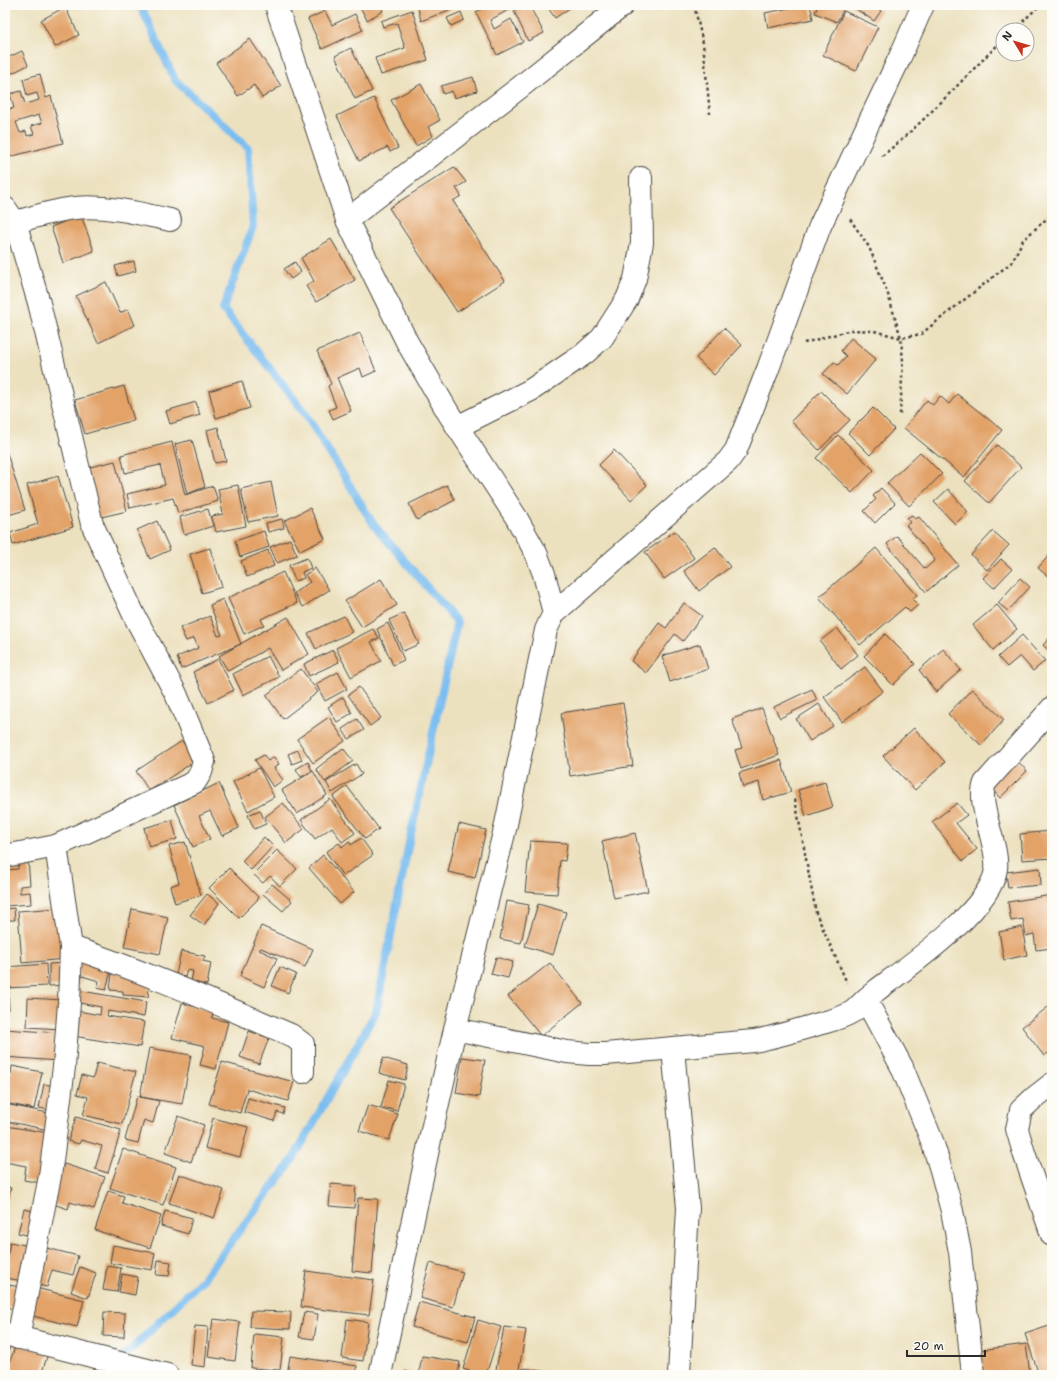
<svg xmlns="http://www.w3.org/2000/svg" width="1057" height="1380" font-family="'Shantell Sans',sans-serif">
	<rect width="100%" height="100%" fill="#fdfcf7"/>
	<filter id="ink" filterUnits="userSpaceOnUse"><feTurbulence type="fractalNoise" baseFrequency=".025" numOctaves="2"/><feDisplacementMap in="SourceGraphic" scale="8" xChannelSelector="R" yChannelSelector="G"/><feConvolveMatrix kernelMatrix="1 2 1 2 8 2 1 2 1" color-interpolation-filters="sRGB"/></filter>
	<filter id="wash" filterUnits="userSpaceOnUse"><feTurbulence type="fractalNoise" baseFrequency=".012" numOctaves="4" result="noise"/><feDisplacementMap in="SourceGraphic" scale="16" xChannelSelector="R" yChannelSelector="G"/><feGaussianBlur stdDeviation="0.9" result="paint"/><feColorMatrix in="noise" values="0 0 0 0 0 0 0 0 0 0 0 0 0 0 0 0 0 1.4 0 .05"/><feComposite in="paint" operator="in"/></filter>
	<g filter="url(#wash)">
		<rect width="100%" height="100%" fill="#ece1bf"/>
		<g fill="none" stroke-linecap="round" stroke-linejoin="round">
			<path stroke="#7abdf0" stroke-width="8" d="M105 1375 203 1279 292 1161 376 1012 408 847 457 622 374 525 305 413 223 309 253 226 248 148 175 80 140 5"/>
		</g>
		<g id="blocks">
			<g fill="#e2a268" fill-rule="evenodd">
				<path d="M359 5H380L383 11 367 20Z"/>
				<path d="M425 5H462L421 21 418 8Z"/>
				<path d="M490 5H513L514 7 490 20 494 29 511 19 523 42 497 55 476 12Z"/>
				<path d="M524 5H529L544 33 528 41 514 11Z"/>
				<path d="M546 5H574L555 18Z"/>
				<path d="M804 5H810L813 19 768 28 765 13Z"/>
				<path d="M818 5H842L845 6 837 22 815 13Z"/>
				<path d="M850 5H872L881 11 874 21Z"/>
				<path d="M65 7 79 35 55 47 41 20Z"/>
				<path d="M412 10 428 60 381 75 375 58 405 48 397 23 383 27 381 21Z"/>
				<path d="M325 11 332 25 355 14 363 30 322 49 308 19Z"/>
				<path d="M844 11 878 27 856 71 823 55Z"/>
				<path d="M461 12 464 20 451 26 447 18Z"/>
				<path d="M250 39 281 86 262 98 254 85 238 96 216 63Z"/>
				<path d="M351 48 372 91 355 99 335 56Z"/>
				<path d="M22 51 28 65 5 77V59Z"/>
				<path d="M40 74 46 98 51 96 63 143 5 158V110L14 108 10 94 21 91 25 104 39 100 37 93 27 96 23 79ZM39 115 42 123 31 126 34 134 27 136 26 131 20 133 16 122Z"/>
				<path d="M473 77 477 91 454 98 452 91 443 94 441 86Z"/>
				<path d="M421 84 440 120 428 127 433 136 416 146 391 100Z"/>
				<path d="M374 98 398 148 390 152 388 147 359 161 337 116Z"/>
				<path d="M454 167 466 182 456 188 461 196 453 201 505 281 457 312 389 208Z"/>
				<path d="M81 215 94 251 63 263 51 227Z"/>
				<path d="M331 239 355 280 316 302 306 286 314 281 301 258Z"/>
				<path d="M134 261 136 271 118 276 115 266Z"/>
				<path d="M295 262 301 272 291 279 284 269Z"/>
				<path d="M106 282 120 313 128 309 135 325 98 343 76 296Z"/>
				<path d="M724 328 742 345 714 375 696 358Z"/>
				<path d="M360 333 376 371 363 377 360 368 337 378 351 411 333 419 329 410 336 407 328 386 331 384 317 351Z"/>
				<path d="M851 338 876 359 847 394 823 374 834 362 838 365 846 356 841 351Z"/>
				<path d="M242 381 250 408 216 418 209 391Z"/>
				<path d="M124 386 134 420 85 434 75 400Z"/>
				<path d="M821 391 850 420 819 450 791 421Z"/>
				<path d="M957 394 1002 430 964 477 904 428 927 400 933 405 940 396 949 404Z"/>
				<path d="M196 402 200 415 170 424 166 411Z"/>
				<path d="M873 408 894 429 870 455 848 433Z"/>
				<path d="M218 427 226 461 215 463 207 430Z"/>
				<path d="M838 435 874 470 852 493 816 458Z"/>
				<path d="M192 440 205 487 187 494 175 444Z"/>
				<path d="M172 442 185 495 213 486 218 501 178 513 173 498 130 508 127 494 165 485 160 465 125 473 121 455Z"/>
				<path d="M997 445 1021 467 989 503 965 481Z"/>
				<path d="M5 447 25 510 5 516Z"/>
				<path d="M614 450 647 485 631 500 599 465Z"/>
				<path d="M920 452 942 474 909 506 887 483Z"/>
				<path d="M115 461 127 511 97 518 86 468Z"/>
				<path d="M58 476 73 527 13 545 10 533 38 524 27 485Z"/>
				<path d="M271 482 278 516 248 522 241 489Z"/>
				<path d="M238 485 246 526 216 532 212 516 223 514 218 489Z"/>
				<path d="M447 485 455 500 417 520 409 504Z"/>
				<path d="M881 488 895 503 875 523 864 511 876 499 873 496Z"/>
				<path d="M948 489 968 512 955 524 934 502Z"/>
				<path d="M310 508 325 539 300 551 284 521Z"/>
				<path d="M208 509 213 526 184 535 180 517Z"/>
				<path d="M912 515 915 519 919 517 958 565 926 592 887 544 897 536 925 569 935 560 906 525 911 522 907 518Z"/>
				<path d="M282 519 284 528 268 532 266 523Z"/>
				<path d="M157 521 170 550 150 559 137 530Z"/>
				<path d="M264 531 269 547 240 557 235 541Z"/>
				<path d="M675 531 694 558 664 579 645 552Z"/>
				<path d="M993 531 1009 545 987 570 971 555Z"/>
				<path d="M290 539 297 555 277 563 270 547Z"/>
				<path d="M715 547 730 567 699 591 684 571Z"/>
				<path d="M210 548 222 587 202 593 190 554Z"/>
				<path d="M876 548 917 595 912 599 918 605 910 612 905 607 860 645 819 597Z"/>
				<path d="M268 550 274 566 247 577 241 561Z"/>
				<path d="M1052 552V580L1038 568Z"/>
				<path d="M307 558 311 568 302 572 304 578 295 581 289 565Z"/>
				<path d="M1001 559 1012 569 994 588 983 578Z"/>
				<path d="M315 568 329 590 303 607 294 593 310 582 305 575Z"/>
				<path d="M283 572 297 603 261 619 264 625 244 634 228 598Z"/>
				<path d="M1020 578 1030 587 1008 611 998 603Z"/>
				<path d="M381 579 397 605 362 627 345 601Z"/>
				<path d="M223 599 241 644 181 669 177 657 198 648 194 638 186 641 180 628 210 616 218 636 222 635 210 605Z"/>
				<path d="M684 603 702 616 683 641 675 634 646 673 631 661 659 623 666 628Z"/>
				<path d="M997 605 1017 629 993 650 973 625Z"/>
				<path d="M404 613 419 644 403 651 389 620Z"/>
				<path d="M344 616 352 632 316 649 308 633Z"/>
				<path d="M288 617 309 654 281 670 268 648 228 671 219 656Z"/>
				<path d="M388 623 404 660 393 665 377 629Z"/>
				<path d="M837 628 858 655 841 669 820 641Z"/>
				<path d="M373 629 379 638 371 642 381 661 351 677 336 648Z"/>
				<path d="M885 634 915 664 893 685 864 656Z"/>
				<path d="M1022 635 1045 661 1033 671 1020 656 1007 667 998 657Z"/>
				<path d="M1052 635V653L1043 645Z"/>
				<path d="M700 644 708 669 670 682 662 656Z"/>
				<path d="M943 649 961 670 936 692 919 670Z"/>
				<path d="M333 650 339 662 309 676 304 664Z"/>
				<path d="M268 656 279 677 243 695 233 674Z"/>
				<path d="M218 659 234 690 208 703 193 672Z"/>
				<path d="M865 667 883 691 842 722 824 697Z"/>
				<path d="M301 669 318 692 283 719 266 695Z"/>
				<path d="M338 672 347 689 325 701 316 684Z"/>
				<path d="M359 687 381 718 370 726 348 695Z"/>
				<path d="M812 689 817 700 780 718 774 707Z"/>
				<path d="M972 689 1004 720 981 745 948 714Z"/>
				<path d="M343 697 352 713 337 722 328 707Z"/>
				<path d="M623 703 633 766 570 776 561 713Z"/>
				<path d="M819 704 833 726 810 741 796 719Z"/>
				<path d="M762 708 779 755 741 769 735 750 742 748 732 719Z"/>
				<path d="M329 717 345 741 313 763 297 739Z"/>
				<path d="M357 719 364 730 349 739 342 729Z"/>
				<path d="M914 728 945 762 915 790 883 756Z"/>
				<path d="M182 741 195 761 149 791 136 771Z"/>
				<path d="M343 748 353 761 325 782 316 769Z"/>
				<path d="M298 750 302 760 292 764 288 754Z"/>
				<path d="M264 755 268 761 274 757 279 764 274 768 283 780 273 787 255 760Z"/>
				<path d="M1015 758 1027 771 1000 798 988 785Z"/>
				<path d="M781 760 791 792 763 800 759 782 743 787 739 773Z"/>
				<path d="M308 762 312 771 301 777 296 769Z"/>
				<path d="M356 764 362 774 332 793 326 782Z"/>
				<path d="M259 768 274 797 248 811 233 782Z"/>
				<path d="M313 771 327 795 297 814 282 790Z"/>
				<path d="M825 782 833 807 806 816 798 790Z"/>
				<path d="M219 783 239 828 222 836 210 811 199 816 210 839 193 847 174 805Z"/>
				<path d="M347 786 379 829 365 839 333 797Z"/>
				<path d="M330 799 355 833 342 842 332 827 315 839 301 820Z"/>
				<path d="M283 803 304 829 286 843 265 817Z"/>
				<path d="M957 803 967 815 956 823 977 849 963 861 932 822Z"/>
				<path d="M260 810 266 824 254 829 248 815Z"/>
				<path d="M172 820 177 839 149 847 144 828Z"/>
				<path d="M459 824 486 830 475 878 448 872Z"/>
				<path d="M1051 831 1052 858 1022 860 1020 834Z"/>
				<path d="M635 833 648 891 614 898 602 841Z"/>
				<path d="M264 837 273 846 251 870 242 861Z"/>
				<path d="M361 838 373 855 343 876 326 852 339 843 342 847 349 841 351 845Z"/>
				<path d="M530 841 567 843 565 861 560 860 557 894 525 892Z"/>
				<path d="M185 842 201 895 175 903 170 886 179 883 169 846Z"/>
				<path d="M277 850 297 869 280 886 270 876 263 883 253 874Z"/>
				<path d="M323 855 354 892 340 904 309 868Z"/>
				<path d="M28 860 30 885 20 886V893L30 892 31 904 5 906V870L18 869V861Z"/>
				<path d="M229 868 259 898 239 918 209 888Z"/>
				<path d="M1040 868 1041 885 1008 888 1006 872Z"/>
				<path d="M272 884 292 901 283 911 263 894Z"/>
				<path d="M207 894 219 903 204 925 190 915Z"/>
				<path d="M1052 895V948L1036 950 1034 934 1026 936 1023 919 1011 921 1008 902Z"/>
				<path d="M507 901 529 905 521 943 500 939Z"/>
				<path d="M538 904 566 912 553 955 525 946Z"/>
				<path d="M14 908 15 920H5V909Z"/>
				<path d="M58 908 66 959 22 963 18 911Z"/>
				<path d="M132 909 168 917 160 954 124 947Z"/>
				<path d="M261 926 313 949 305 967 261 948 259 950 277 958 264 987 240 976Z"/>
				<path d="M1022 927 1027 955 1004 960 999 932Z"/>
				<path d="M181 951 205 956 203 961 211 963 207 985 191 982 193 971 187 970 185 977 176 975Z"/>
				<path d="M496 957 513 962 508 978 491 974Z"/>
				<path d="M78 961 111 970 106 990 97 988 99 981 82 976 80 987Z"/>
				<path d="M64 963 65 985 49 986V964Z"/>
				<path d="M550 963 582 1003 541 1036 508 996Z"/>
				<path d="M46 964 47 986 5 988V967Z"/>
				<path d="M280 967 296 974 288 993 272 986Z"/>
				<path d="M112 973 150 977 148 997 123 995V991L110 990Z"/>
				<path d="M76 990 146 1002 144 1017 108 1011 107 1016 144 1022 140 1047 73 1036 78 1011 100 1015 101 1007 74 1002Z"/>
				<path d="M8 991 9 1009H5V992Z"/>
				<path d="M28 998 63 1000 61 1029 27 1027Z"/>
				<path d="M182 1003 213 1012 212 1018 228 1022 216 1069 200 1065 205 1046 172 1038Z"/>
				<path d="M1052 1004V1053L1051 1051 1044 1056 1022 1027Z"/>
				<path d="M5 1029 60 1033 58 1061 5 1057Z"/>
				<path d="M249 1031 269 1038 259 1064 240 1057Z"/>
				<path d="M149 1048 191 1055 182 1104 140 1097Z"/>
				<path d="M462 1057 485 1060 479 1097 456 1093Z"/>
				<path d="M383 1058 408 1065 405 1080 379 1073Z"/>
				<path d="M222 1062 294 1082 288 1101 247 1089 240 1113 209 1104Z"/>
				<path d="M97 1063 136 1072 122 1124 83 1115 88 1097 77 1094 82 1075 93 1078Z"/>
				<path d="M12 1066 42 1072 34 1109 5 1103V1073L11 1074Z"/>
				<path d="M389 1080 404 1084 397 1111 381 1107Z"/>
				<path d="M44 1084 59 1087 54 1111 39 1108Z"/>
				<path d="M137 1096 159 1101 153 1123 144 1120 138 1143 125 1140Z"/>
				<path d="M248 1098 285 1108 283 1114 277 1112 274 1121 244 1112Z"/>
				<path d="M5 1104 53 1114 49 1130 5 1121Z"/>
				<path d="M368 1105 398 1114 389 1140 359 1131Z"/>
				<path d="M178 1116 204 1125 191 1162 165 1153Z"/>
				<path d="M76 1117 121 1130 108 1173 95 1169 102 1146 81 1140 79 1144 68 1141Z"/>
				<path d="M213 1118 248 1127 240 1157 205 1148Z"/>
				<path d="M6 1126 49 1133 41 1183 24 1180 26 1166 5 1162Z"/>
				<path d="M123 1149 176 1167 163 1205 110 1188Z"/>
				<path d="M64 1164 105 1177 94 1209 70 1202 68 1209 50 1203Z"/>
				<path d="M179 1174 224 1190 214 1218 169 1203Z"/>
				<path d="M331 1184 356 1186 354 1208 329 1206Z"/>
				<path d="M5 1186 11 1188 5 1208Z"/>
				<path d="M108 1191 124 1196 122 1203 161 1216 150 1248 95 1230Z"/>
				<path d="M358 1198 378 1199 372 1273 352 1271Z"/>
				<path d="M24 1209 41 1213 35 1237 18 1233Z"/>
				<path d="M165 1211 192 1218 188 1234 161 1226Z"/>
				<path d="M10 1242 30 1246 24 1281 5 1278V1269Z"/>
				<path d="M113 1245 155 1253 152 1270 110 1263Z"/>
				<path d="M43 1247 78 1256 73 1275 52 1270 47 1287 33 1284Z"/>
				<path d="M158 1260 171 1262 169 1276 156 1275Z"/>
				<path d="M430 1263 463 1272 453 1307 420 1298Z"/>
				<path d="M107 1266 121 1268 117 1292 103 1290Z"/>
				<path d="M80 1267 96 1273 88 1298 71 1292Z"/>
				<path d="M306 1271 374 1280 369 1315 301 1307Z"/>
				<path d="M122 1274 138 1277 135 1295 119 1292Z"/>
				<path d="M5 1284 24 1288 19 1310 5 1307Z"/>
				<path d="M36 1288 84 1300 77 1327 29 1315Z"/>
				<path d="M419 1302 475 1317 468 1342 412 1327Z"/>
				<path d="M251 1311 291 1312 290 1329 250 1327Z"/>
				<path d="M104 1312 125 1313 124 1337 103 1336Z"/>
				<path d="M304 1312 318 1314 314 1339 299 1337Z"/>
				<path d="M213 1319 240 1322 235 1361 208 1357Z"/>
				<path d="M347 1319 368 1322 363 1361 342 1358Z"/>
				<path d="M478 1320 501 1327 486 1375H482L463 1369Z"/>
				<path d="M1052 1325V1375H1039L1025 1334Z"/>
				<path d="M195 1326 208 1327 205 1367 191 1365Z"/>
				<path d="M504 1327 526 1330 518 1375H495Z"/>
				<path d="M254 1334 284 1337 280 1370 251 1368Z"/>
				<path d="M16 1344 48 1354 41 1375H33L27 1373 26 1375H22L7 1370Z"/>
				<path d="M1026 1344 1030 1375H983L980 1350Z"/>
				<path d="M5 1345 10 1347 5 1360Z"/>
				<path d="M290 1356 357 1366 356 1375H287Z"/>
				<path d="M422 1356 460 1362 458 1375H428L419 1373Z"/>
				<path d="M523 1368 560 1374V1375H522Z"/>
				<path d="M405 1371 416 1375H404Z"/>
			</g>
		</g>
	</g>
	<g filter="url(#ink)">
		<use href="#blocks" fill-opacity="0" stroke="#484641" stroke-width="1"/>
		<g fill="none" stroke-linecap="round" stroke-linejoin="round">
			<g stroke="#484641" stroke-width="24">
				<g id="minor">
					<path d="M276 5 347 220 407 342 449 414 516 517 536 553 544 574 554 613"/>
					<path d="M5 208 15 222 39 303 92 524 134 615 176 694 204 761 201 772 195 782 56 846 5 856"/>
					<path d="M347 220 519 88 623 5"/>
					<path d="M15 222C35 217 55 210 75 208 107 205 139 213 170 220"/>
					<path d="M457 427 531 390 584 354 602 338 627 299 635 279 642 243 641 178"/>
					<path d="M71 947C146 972 218 1004 291 1035L303 1044V1072"/>
					<path d="M866 1000 902 1067 932 1141 941 1170 952 1211 960 1252 973 1375"/>
					<path d="M455 1029 567 1052 589 1054H605L754 1041C775 1037 795 1031 815 1025 828 1021 841 1019 852 1012 857 1009 861 1004 865 1000 869 996 873 994 877 990 909 966 991 909 996 869 999 845 976 804 985 783L1052 708"/>
					<path d="M673 1049 688 1208 679 1375"/>
					<path d="M1052 1084 1034 1098 1021 1110 1017 1129 1024 1153 1052 1235"/>
					<path d="M5 1334 167 1375"/>
					<path d="M18 1338 50 1176 64 1067 69 1003 71 947 56 846"/>
				</g>
			</g>
			<g stroke="#484641" stroke-width="24">
				<path id="tertiary" d="M380 1375 434 1121 455 1029 505 829 546 630 554 613 728 461 736 450 768 369 820 226 900 57 923 5"/>
			</g>
			<g stroke="#484641" stroke-width="2.5" stroke-dasharray="3 3" stroke-linecap="butt">
				<path d="M694 5 703 43 710 114"/>
				<path d="M1014 30 1040 5"/>
				<path d="M882 156C926 121 963 78 1003 40"/>
				<path d="M850 219 869 247 887 291 901 338 903 361 900 415"/>
				<path d="M804 343 851 330 874 331 901 338 921 334 1012 262 1023 240 1052 214"/>
				<path d="M795 799 816 913 847 983"/>
			</g>
			<use href="#minor" stroke="#fff" stroke-width="22"/>
			<use href="#tertiary" stroke="#fff" stroke-width="22"/>
		</g>
	</g>
	<rect width="1057" height="1380" fill="none" stroke="#fdfcf7" stroke-width="20"/>
	<g transform="translate(1015 42) rotate(308)"><circle r="19" fill="#fdfcf7" stroke="#a9a8a5"/>
	<path d="M0-3L7 15L0 10L-7 15Z" fill="#c8321e"/>
	<text y="-6" font-size="11" font-weight="bold" text-anchor="middle" fill="#2b2b2b">N</text>
	</g>
	<path d="M907 1350v6h78v-6" fill="none" stroke="#2b2b2b" stroke-width="2"/>
	<text x="913" y="1350" font-size="12" fill="#2b2b2b" stroke="#fdfcf7" stroke-width="3" paint-order="stroke">20 m</text>
</svg>
